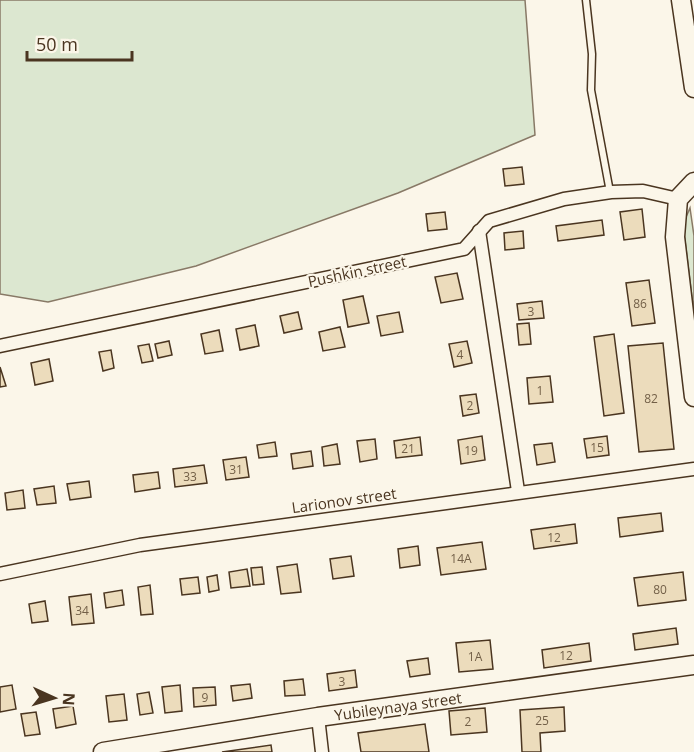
<svg xmlns="http://www.w3.org/2000/svg" width="694" height="752" font-family="'Open Sans',sans-serif">
	<rect width="100%" height="100%" fill="#fbf6e9"/>
	<g fill="#dce7d0" stroke="#887966" stroke-width="1.5">
		<path d="M0 0H525L535 135 398 193 196 266 48 302 0 294Z"/>
		<path d="M690 208 694 236V314L683 224Z"/>
	</g>
	<g fill="#ecdcbc" stroke="#4a3520" stroke-width="1.5">
		<path d="M522 167 524 184 505 186 503 169Z"/>
		<path d="M642 209 645 237 624 240 620 212Z"/>
		<path d="M445 212 447 229 428 231 426 214Z"/>
		<path d="M602 220 604 235 558 241 556 226Z"/>
		<path d="M523 231 524 248 505 250 504 233Z"/>
		<path d="M457 273 463 299 441 303 435 277Z"/>
		<path d="M649 280 655 323 632 326 626 283Z"/>
		<path d="M363 296 369 323 348 327 343 300Z"/>
		<path d="M542 301 544 318 519 320 517 304Z"/>
		<path d="M298 312 302 329 284 333 280 316Z"/>
		<path d="M399 312 403 332 381 336 377 316Z"/>
		<path d="M529 323 531 344 519 345 517 324Z"/>
		<path d="M255 325 259 346 240 350 236 329Z"/>
		<path d="M340 327 345 347 323 351 319 332Z"/>
		<path d="M219 330 223 351 205 354 201 334Z"/>
		<path d="M614 334 624 413 604 416 594 337Z"/>
		<path d="M169 341 172 355 158 358 155 344Z"/>
		<path d="M467 341 472 363 454 367 449 344Z"/>
		<path d="M663 343 674 449 639 452 628 346Z"/>
		<path d="M149 344 153 361 142 363 138 346Z"/>
		<path d="M111 350 114 368 103 371 99 352Z"/>
		<path d="M49 359 53 381 35 385 31 363Z"/>
		<path d="M0 367 6 386 0 387Z"/>
		<path d="M550 376 553 402 529 404 527 378Z"/>
		<path d="M476 394 479 413 463 416 460 396Z"/>
		<path d="M482 436 485 460 461 464 458 440Z"/>
		<path d="M607 436 609 455 587 458 584 439Z"/>
		<path d="M420 437 422 455 396 458 394 441Z"/>
		<path d="M375 439 377 459 360 462 357 441Z"/>
		<path d="M275 442 277 456 259 458 257 445Z"/>
		<path d="M552 443 555 462 537 465 534 445Z"/>
		<path d="M337 444 340 464 324 466 322 447Z"/>
		<path d="M311 451 313 466 293 469 291 454Z"/>
		<path d="M246 457 249 477 226 480 223 460Z"/>
		<path d="M204 465 207 483 175 487 173 469Z"/>
		<path d="M158 472 160 488 135 492 133 475Z"/>
		<path d="M89 481 91 497 70 500 67 484Z"/>
		<path d="M54 486 56 503 37 505 34 489Z"/>
		<path d="M23 490 25 508 7 510 5 493Z"/>
		<path d="M661 513 663 531 620 537 618 518Z"/>
		<path d="M575 524 577 543 534 549 531 530Z"/>
		<path d="M482 542 486 569 441 575 437 548Z"/>
		<path d="M418 546 420 565 400 568 398 549Z"/>
		<path d="M351 556 354 576 333 579 330 559Z"/>
		<path d="M297 564 301 592 281 594 277 567Z"/>
		<path d="M262 567 264 584 253 585 251 568Z"/>
		<path d="M247 569 250 586 231 588 229 572Z"/>
		<path d="M683 572 686 600 638 606 634 578Z"/>
		<path d="M217 575 219 590 209 592 207 577Z"/>
		<path d="M198 577 200 593 182 595 180 579Z"/>
		<path d="M150 585 153 614 141 615 138 587Z"/>
		<path d="M122 590 124 605 106 608 104 593Z"/>
		<path d="M91 594 94 623 72 625 69 597Z"/>
		<path d="M45 601 48 621 32 623 29 604Z"/>
		<path d="M676 628 678 644 635 650 633 634Z"/>
		<path d="M490 640 493 669 459 672 456 643Z"/>
		<path d="M589 643 591 661 544 668 542 650Z"/>
		<path d="M428 658 430 674 410 677 407 661Z"/>
		<path d="M355 670 357 687 329 691 327 674Z"/>
		<path d="M303 679 305 695 285 696 284 681Z"/>
		<path d="M250 684 252 698 233 701 231 686Z"/>
		<path d="M12 685 16 709 0 712V687Z"/>
		<path d="M180 685 182 711 165 713 162 687Z"/>
		<path d="M215 687 216 705 194 707 193 688Z"/>
		<path d="M149 692 153 713 140 715 137 694Z"/>
		<path d="M124 694 127 720 109 722 106 696Z"/>
		<path d="M73 706 76 724 56 728 53 709Z"/>
		<path d="M564 707 565 731 540 733 541 752H522L520 710Z"/>
		<path d="M485 708 487 732 451 735 449 711Z"/>
		<path d="M36 712 40 734 25 736 21 714Z"/>
		<path d="M425 724 429 752H361L358 733Z"/>
		<path d="M271 745 272 752H222Z"/>
	</g>
	<g fill="none" stroke-linecap="round" stroke-linejoin="round">
		<g stroke="#4a3520" stroke-width="9">
			<path id="lane" d="M586 0 592 54 591 90 610 192"/>
		</g>
		<g stroke="#4a3520" stroke-width="15">
			<g id="street">
				<path d="M479 231 518 491"/>
				<path d="M0 346 464 249 489 221 564 199 611 192 643 191 678 199"/>
				<path d="M0 574 140 545 694 469"/>
				<path d="M318 717 322 752"/>
			</g>
		</g>
		<g stroke="#4a3520" stroke-width="21">
			<g id="secondary">
				<path d="M681 0 694 88"/>
				<path d="M694 182 678 199 675 237 694 397"/>
				<path d="M103 752 318 717 694 665"/>
			</g>
		</g>
		<use href="#lane" stroke="#fbf6e9" stroke-width="6"/>
		<use href="#street" stroke="#fbf6e9" stroke-width="12"/>
		<use href="#secondary" stroke="#fbf6e9" stroke-width="18"/>
	</g>
	<g text-anchor="middle" dominant-baseline="central" stroke-width="4.5" stroke-linejoin="round" paint-order="stroke">
		<g font-size="12" fill="#725f47">
			<text x="640" y="303">86</text>
			<text x="531" y="311">3</text>
			<text x="460" y="354">4</text>
			<text x="540" y="390">1</text>
			<text x="651" y="398">82</text>
			<text x="470" y="405">2</text>
			<text x="597" y="447">15</text>
			<text x="408" y="448">21</text>
			<text x="471" y="450">19</text>
			<text x="236" y="469">31</text>
			<text x="190" y="476">33</text>
			<text x="554" y="537">12</text>
			<text x="461" y="558">14А</text>
			<text x="660" y="589">80</text>
			<text x="82" y="610">34</text>
			<text x="566" y="655">12</text>
			<text x="475" y="656">1А</text>
			<text x="342" y="681">3</text>
			<text x="205" y="697">9</text>
			<text x="542" y="720">25</text>
			<text x="468" y="721">2</text>
		</g>
		<g font-size="15" fill="#4a3520" stroke="#fbf6e9">
			<text transform="translate(357 271) rotate(-12)">Pushkin street</text>
			<text transform="translate(344 500) rotate(-8)">Larionov street</text>
			<text transform="translate(398 706) rotate(-8)">Yubileynaya street</text>
		</g>
	</g>
	<g transform="translate(54 698) rotate(94)" stroke="#fbf6e9" stroke-width="4.5" paint-order="stroke">
	<path d="M0-4.5L10 22L0 15L-10 22Z" fill="#4a3520"/>
	<text y="-9" font-size="16" font-weight="bold" text-anchor="middle" fill="#4a3520">N</text>
	</g>
	<path d="M27 51v9h105v-9" fill="none" stroke="#4a3520" stroke-width="3"/>
	<text x="36" y="51" font-size="18" fill="#4a3520" stroke="#fbf6e9" stroke-width="4.5" paint-order="stroke">50 m</text>
</svg>
